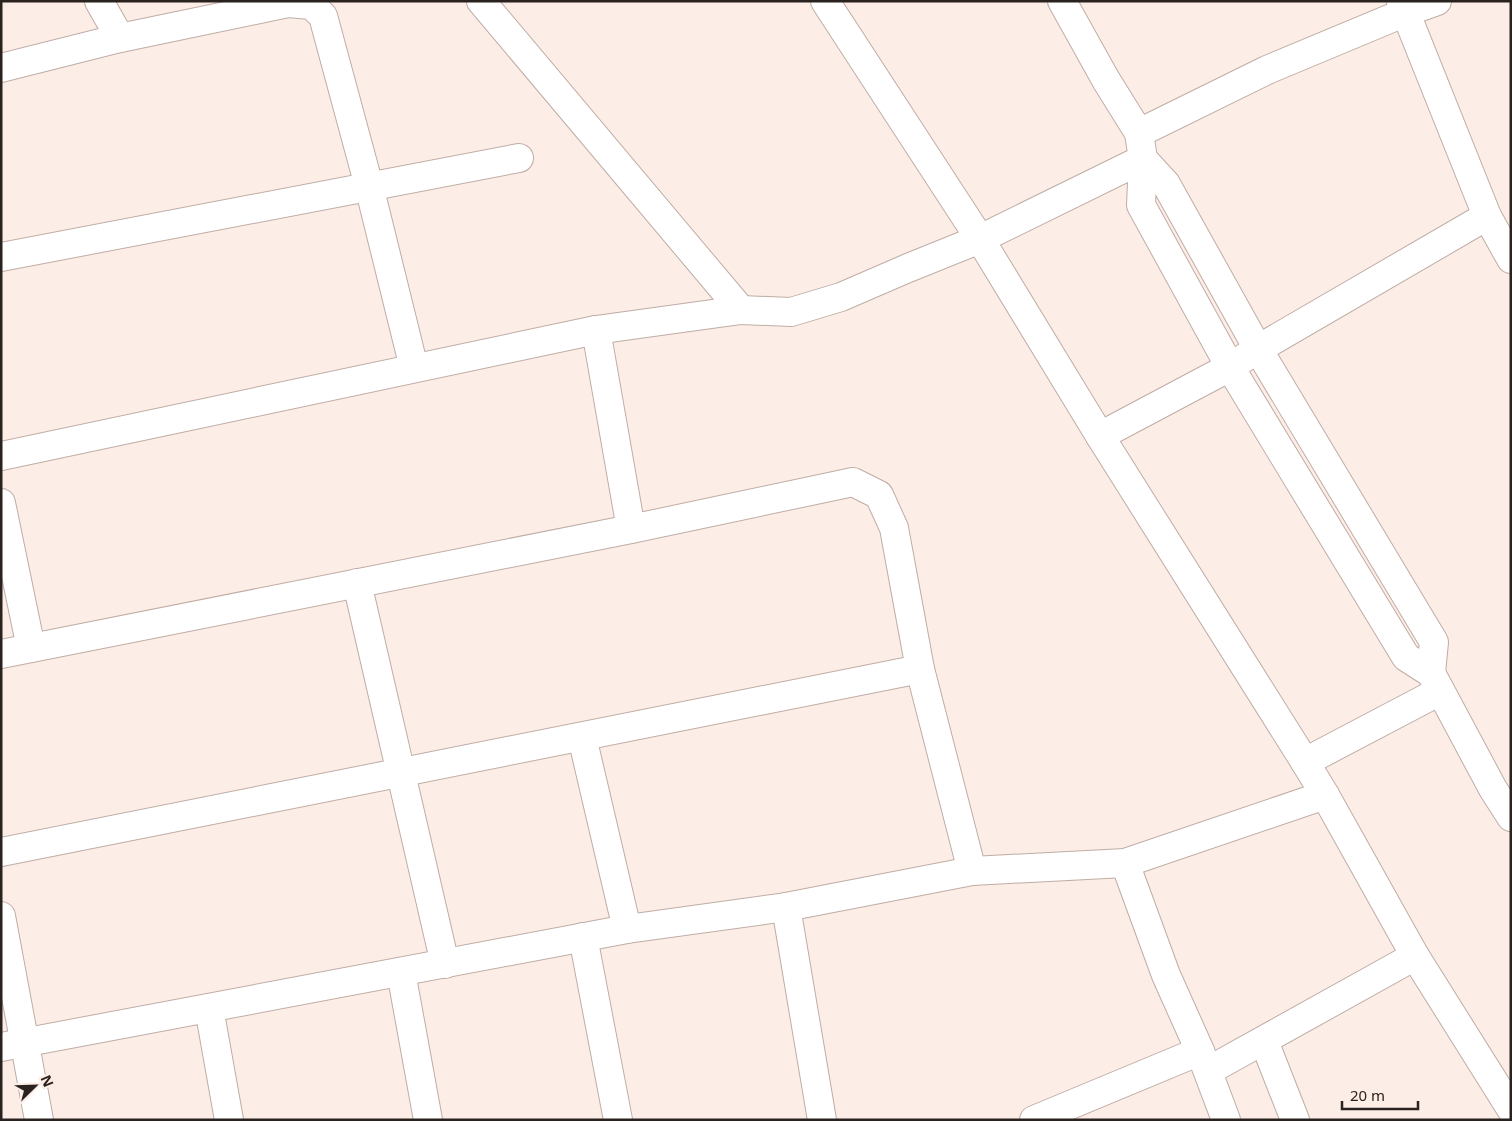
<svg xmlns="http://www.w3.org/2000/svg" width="1512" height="1121" font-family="'Noto Sans',sans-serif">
	<rect width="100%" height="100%" fill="#fdede7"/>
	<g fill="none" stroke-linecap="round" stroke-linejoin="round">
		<g stroke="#bfada5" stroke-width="30">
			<g id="street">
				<path d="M99 1 120 38"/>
				<path d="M481 1 741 310"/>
				<path d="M825 1 980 239 1100 436 1305 762 1325 795 1415 956 1511 1109"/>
				<path d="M1401 1 1487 216 1511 259"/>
				<path d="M1 68 120 38 288 3 311 5 323 16 369 186 414 368"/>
				<path d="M1139 133 1267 70 1406 12 1437 1"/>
				<path d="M1143 159 1166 184 1258 349 1434 642 1431 673 1406 657 1230 367 1141 205Z"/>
				<path d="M1 257 519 158"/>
				<path d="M596 330 631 529"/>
				<path d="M1100 436 1230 367 1258 349 1487 216"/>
				<path d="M1 456 596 330 741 310 791 312 841 297 908 268 980 239 1143 159 1139 133 1106 80 1062 1"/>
				<path d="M1 503 31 648"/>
				<path d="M357 583 445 964"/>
				<path d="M1 654 631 529 853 482 879 495 894 528 920 669 972 871"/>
				<path d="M1431 673 1493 789 1511 817"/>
				<path d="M582 737 627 929"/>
				<path d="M1305 762 1440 691"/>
				<path d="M1 852 920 669"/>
				<path d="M1125 863 1166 975 1200 1051 1226 1120"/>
				<path d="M786 907 822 1120"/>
				<path d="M1 916 39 1120"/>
				<path d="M583 937 618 1120"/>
				<path d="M401 972 428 1120"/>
				<path d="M209 1008 229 1120"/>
				<path d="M1264 1041 1295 1120"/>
				<path d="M1 1047 627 929 786 907 972 871 1125 863 1325 795"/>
				<path d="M1208 1071 1415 956"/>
				<path d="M1034 1120 1200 1051"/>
			</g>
		</g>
		<use href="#street" stroke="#fff" stroke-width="28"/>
	</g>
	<rect width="1512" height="1121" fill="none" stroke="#29221f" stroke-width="5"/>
	<g transform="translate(35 1086) rotate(67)" stroke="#fdede7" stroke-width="4" paint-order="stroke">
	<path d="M0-4L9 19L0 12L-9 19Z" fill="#29221f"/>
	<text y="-8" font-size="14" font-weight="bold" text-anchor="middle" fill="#29221f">N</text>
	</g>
	<path d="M1342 1101v8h76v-8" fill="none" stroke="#29221f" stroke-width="2.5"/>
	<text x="1350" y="1101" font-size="15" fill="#29221f" stroke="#fdede7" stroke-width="4" paint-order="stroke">20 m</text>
</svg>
